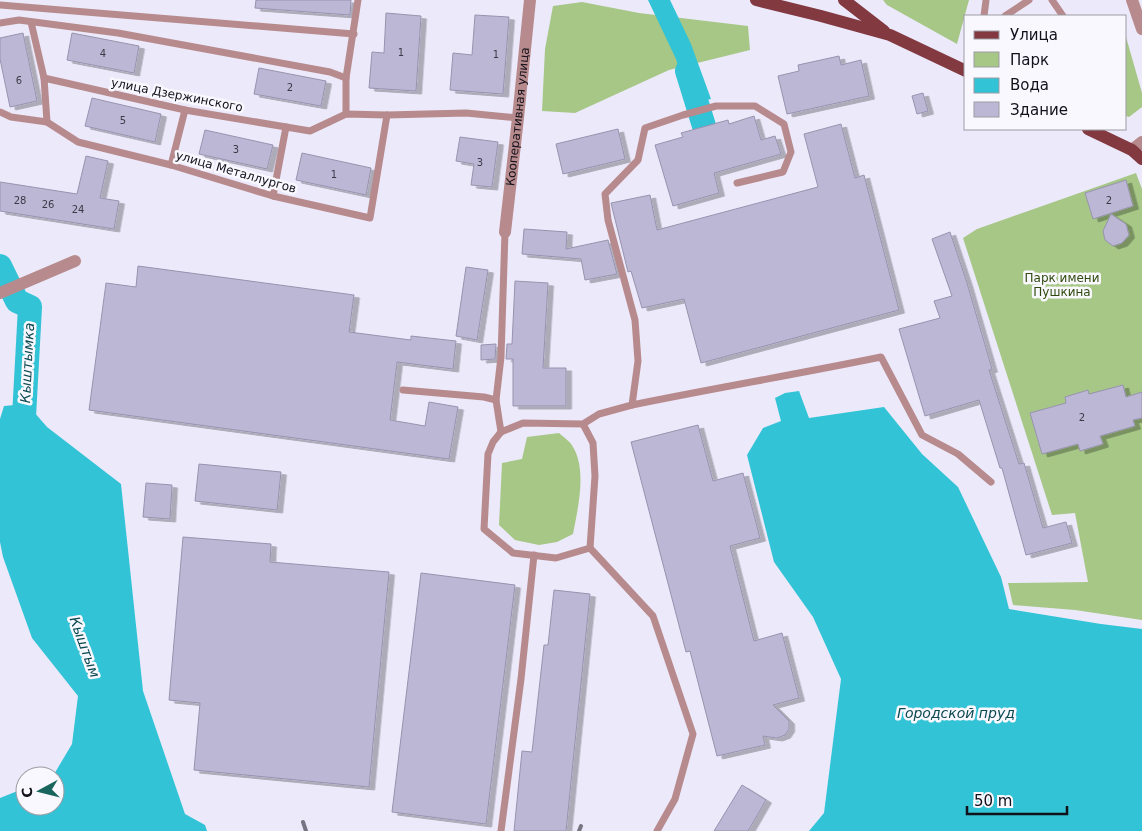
<svg xmlns="http://www.w3.org/2000/svg" width="1142" height="831" font-family="'DejaVu Sans',sans-serif">
	<defs>
		<filter id="shadow"><feDropShadow dx="5.5" dy="3" stdDeviation="0" flood-color="#0004"/></filter>
	</defs>
	<rect width="100%" height="100%" fill="#ece9fb"/>
	<g fill="#a6c786">
		<path d="M883 0H969L957 44 887 5Z"/>
		<path d="M582 2 639 13 748 26 750 50 669 70 575 113 542 111 545 49 553 6Z"/>
		<path d="M1126 37 1142 93V107L1129 117 1126 116Z"/>
		<path d="M1136 173 1142 189V620L1075 610 1013 605 1008 583 1088 582 1075 513 1052 515 963 238 977 229Z"/>
		<path d="M559 433C563 437 570 441 573 447 587 470 578 508 573 534L557 542 539 545 515 540 499 525 502 463 522 459 527 437Z"/>
	</g>
	<g fill="#32c3d6">
		<path d="M648 0H670L691 44 711 99 690 103 676 59Z"/>
		<path d="M799 391 809 418 884 407 922 454 958 487 1001 577 1009 609 1101 624 1142 629V831H809L824 813 841 679 813 617 774 562 747 455 763 428 781 421 775 398 785 393Z"/>
		<path d="M27 404 47 427 121 484 143 691 185 814 205 825 207 831H0V798L25 788V806H55V776H53L72 744 78 696 32 638 3 557 0 542V419L4 406Z"/>
	</g>
	<g fill="none" stroke-linecap="round" stroke-linejoin="round">
		<g stroke="#32c3d6" stroke-width="24">
			<path d="M687 71 704 126"/>
			<path d="M0 266 17 301 30 307 23 435"/>
		</g>
	</g>
	<g fill="#bcb7d4" stroke="#9793af" filter="url(#shadow)">
		<path d="M256 0H351L350 15 255 8Z"/>
		<path d="M386 13 421 16 416 91 369 88 372 52 384 53Z"/>
		<path d="M475 15 509 17 503 94 450 90 453 53 472 55Z"/>
		<path d="M23 33 37 101 10 107 0 59V38Z"/>
		<path d="M72 33 139 46 134 73 67 60Z"/>
		<path d="M839 56 841 65 861 60 869 96 787 114 778 76 799 71 798 65Z"/>
		<path d="M259 68 326 81 321 106 254 94Z"/>
		<path d="M923 93 928 111 917 114 912 96Z"/>
		<path d="M92 98 161 114 155 142 85 126Z"/>
		<path d="M754 116 761 140 775 136 781 154 714 173 719 193 673 206 655 145 683 137 681 133 728 120 729 124Z"/>
		<path d="M841 124 855 178 864 175 899 310 701 363 684 299 642 308 631 271 628 272 611 203 650 195 657 230 818 187 804 134Z"/>
		<path d="M618 129 625 159 563 174 556 144Z"/>
		<path d="M205 130 273 145 267 169 199 154Z"/>
		<path d="M460 137 498 142 492 187 471 185 474 164 456 161Z"/>
		<path d="M302 153 371 168 366 195 296 180Z"/>
		<path d="M86 156 108 161 100 198 119 201 114 229 0 211V182L77 194Z"/>
		<path d="M1126 180 1133 206 1093 219 1085 193Z"/>
		<path d="M1111 214 1126 224 1129 235 1122 243 1113 246 1105 240 1103 231Z"/>
		<path d="M524 229 567 232 566 249 608 240 617 274 585 280 581 259 522 254Z"/>
		<path d="M950 232 967 283 992 369 989 370 1019 464 1024 463 1043 528 1066 522 1072 543 1026 555 1002 468H1000L979 400 925 416 899 329 940 318 934 301 952 296 932 239Z"/>
		<path d="M138 266 354 295 349 332 411 340V336L456 341 453 369 397 362 390 420 425 426 429 402 458 407 449 459 89 410 106 283 136 287Z"/>
		<path d="M466 267 488 270 477 340 456 336Z"/>
		<path d="M515 281 548 283 543 368H566V406H513V359H506L507 344H512Z"/>
		<path d="M496 344 495 359 481 360V345Z"/>
		<path d="M1123 385 1126 397 1142 392V418L1133 420 1135 426 1100 436 1103 444 1080 451 1078 444 1042 454 1030 413 1066 403 1065 397 1088 390 1089 394Z"/>
		<path d="M698 425 713 481 743 473 760 538 730 546 754 641 782 633 799 698 773 705 789 721V729L785 735 777 738 763 736 765 745 717 756 690 651 686 652 631 442Z"/>
		<path d="M199 464 281 472 277 510 195 501Z"/>
		<path d="M146 483 172 485 170 519 143 517Z"/>
		<path d="M183 537 271 544 270 562 389 572 369 787 194 770 200 703 169 700Z"/>
		<path d="M421 573 515 585 486 824 392 812Z"/>
		<path d="M554 590 590 594 566 831H514L522 751 532 752 544 645H548Z"/>
		<path d="M742 785 766 800 748 831H714Z"/>
	</g>
	<g fill="none" stroke-linecap="round" stroke-linejoin="round">
		<g stroke="#b78b8d" stroke-width="7">
			<path d="M1052 0 1063 16"/>
			<path d="M0 5 354 34"/>
			<path d="M984 16 986 0"/>
			<path d="M1005 16 1029 0"/>
			<path d="M31 22 44 78"/>
			<path d="M0 23 19 20 118 33 330 72 346 78"/>
			<path d="M0 112 11 117 47 122 78 142 171 165 273 196 370 218 387 115"/>
			<path d="M346 114V78L358 0"/>
			<path d="M47 122 44 78 185 110 310 131 346 114 387 115 466 113 518 118"/>
			<path d="M171 165 185 110"/>
			<path d="M273 196 286 127"/>
			<path d="M403 390 484 397 496 400 501 432 523 423 583 424 599 414 632 405 638 361 635 320 608 220 605 194 638 160 645 128 683 115 716 106H755L784 124 791 152 783 172 737 183"/>
			<path d="M496 400 501 357 505 232"/>
			<path d="M632 405C715 388 798 374 881 357L922 435 958 454 991 482"/>
			<path d="M583 424 593 443 595 476 590 548"/>
			<path d="M501 432 493 442 488 454 484 529 513 553 556 558 590 548 653 616 693 734 675 799 657 831"/>
			<path d="M501 831 521 679 534 555"/>
		</g>
		<g stroke="#b78b8d" stroke-width="12">
			<path id="s1" d="M505 232 518 118 530 0"/>
			<path d="M0 293 75 261"/>
		</g>
		<g stroke="#b78b8d" stroke-width="12">
			<path d="M1132 0 1142 29"/>
			<path d="M1132 150 1142 142"/>
		</g>
		<g stroke="#823940" stroke-width="12">
			<path d="M756 0 821 16 890 35 966 71"/>
			<path d="M844 0 884 31"/>
			<path d="M1088 129 1132 150 1142 159"/>
		</g>
		<g stroke="#777582" stroke-width="4">
			<path d="M303 822 306 831"/>
			<path d="M579 831 581 826"/>
		</g>
	</g>
	<g text-anchor="middle" dominant-baseline="central" stroke-width="5" stroke-linejoin="round" paint-order="stroke">
		<g font-size="10" fill="#3c3a48">
			<text x="401" y="52">1</text>
			<text x="103" y="53">4</text>
			<text x="496" y="54">1</text>
			<text x="19" y="80">6</text>
			<text x="290" y="87">2</text>
			<text x="123" y="120">5</text>
			<text x="236" y="149">3</text>
			<text x="480" y="162">3</text>
			<text x="334" y="174">1</text>
			<text x="20" y="200">28</text>
			<text x="1109" y="200">2</text>
			<text x="48" y="204">26</text>
			<text x="78" y="209">24</text>
			<text x="1082" y="417">2</text>
		</g>
		<g font-size="12" fill="#12101a" stroke="#f9f8fe">
			<text transform="translate(177 95) rotate(11)">улица Дзержинского</text>
			<text stroke="none"><textPath href="#s1" startOffset="116">Кооперативная улица</textPath></text>
			<text transform="translate(236 172) rotate(16)">улица Металлургов</text>
		</g>
		<g font-size="12" fill="#304a0f" stroke="#f9f8fe">
			<text x="1062" y="278">Парк имени<tspan x="1062" dy="14">Пушкина</tspan></text>
		</g>
		<g font-size="14" font-style="italic" fill="#0b4951" stroke="#f9f8fe">
			<text transform="translate(27 363) rotate(-87)">Кыштымка</text>
			<text transform="translate(85 647) rotate(70)">Кыштым</text>
			<text x="956" y="713">Городской пруд</text>
		</g>
	</g>
	<rect x="964" y="15" width="162" height="115" fill="#f9f8fe" stroke="#9d9ba3"/>
	<rect x="974" y="31" width="25" height="8" fill="#823940" stroke="#9d9ba3"/>
	<text x="1010" y="40" font-size="15" fill="#12101a">Улица</text>
	<rect x="974" y="52" width="25" height="15" fill="#a6c786" stroke="#9d9ba3"/>
	<text x="1010" y="65" font-size="15" fill="#12101a">Парк</text>
	<rect x="974" y="78" width="25" height="15" fill="#32c3d6" stroke="#9d9ba3"/>
	<text x="1010" y="90" font-size="15" fill="#12101a">Вода</text>
	<rect x="974" y="102" width="25" height="15" fill="#bcb7d4" stroke="#9d9ba3"/>
	<text x="1010" y="115" font-size="15" fill="#12101a">Здание</text>
	<g transform="translate(40 791) rotate(263)"><circle r="24" fill="#f9f8fe" stroke="#9d9ba3"/>
	<path d="M0-4L9 19L0 12L-9 19Z" fill="#19645c"/>
	<text y="-8" font-size="14" font-weight="bold" text-anchor="middle" fill="#12101a">С</text>
	</g>
	<path d="M967 806v8h100v-8" fill="none" stroke="#12101a" stroke-width="2.5"/>
	<text x="974" y="806" font-size="15" fill="#12101a" stroke="#f9f8fe" stroke-width="4" paint-order="stroke">50 m</text>
</svg>
